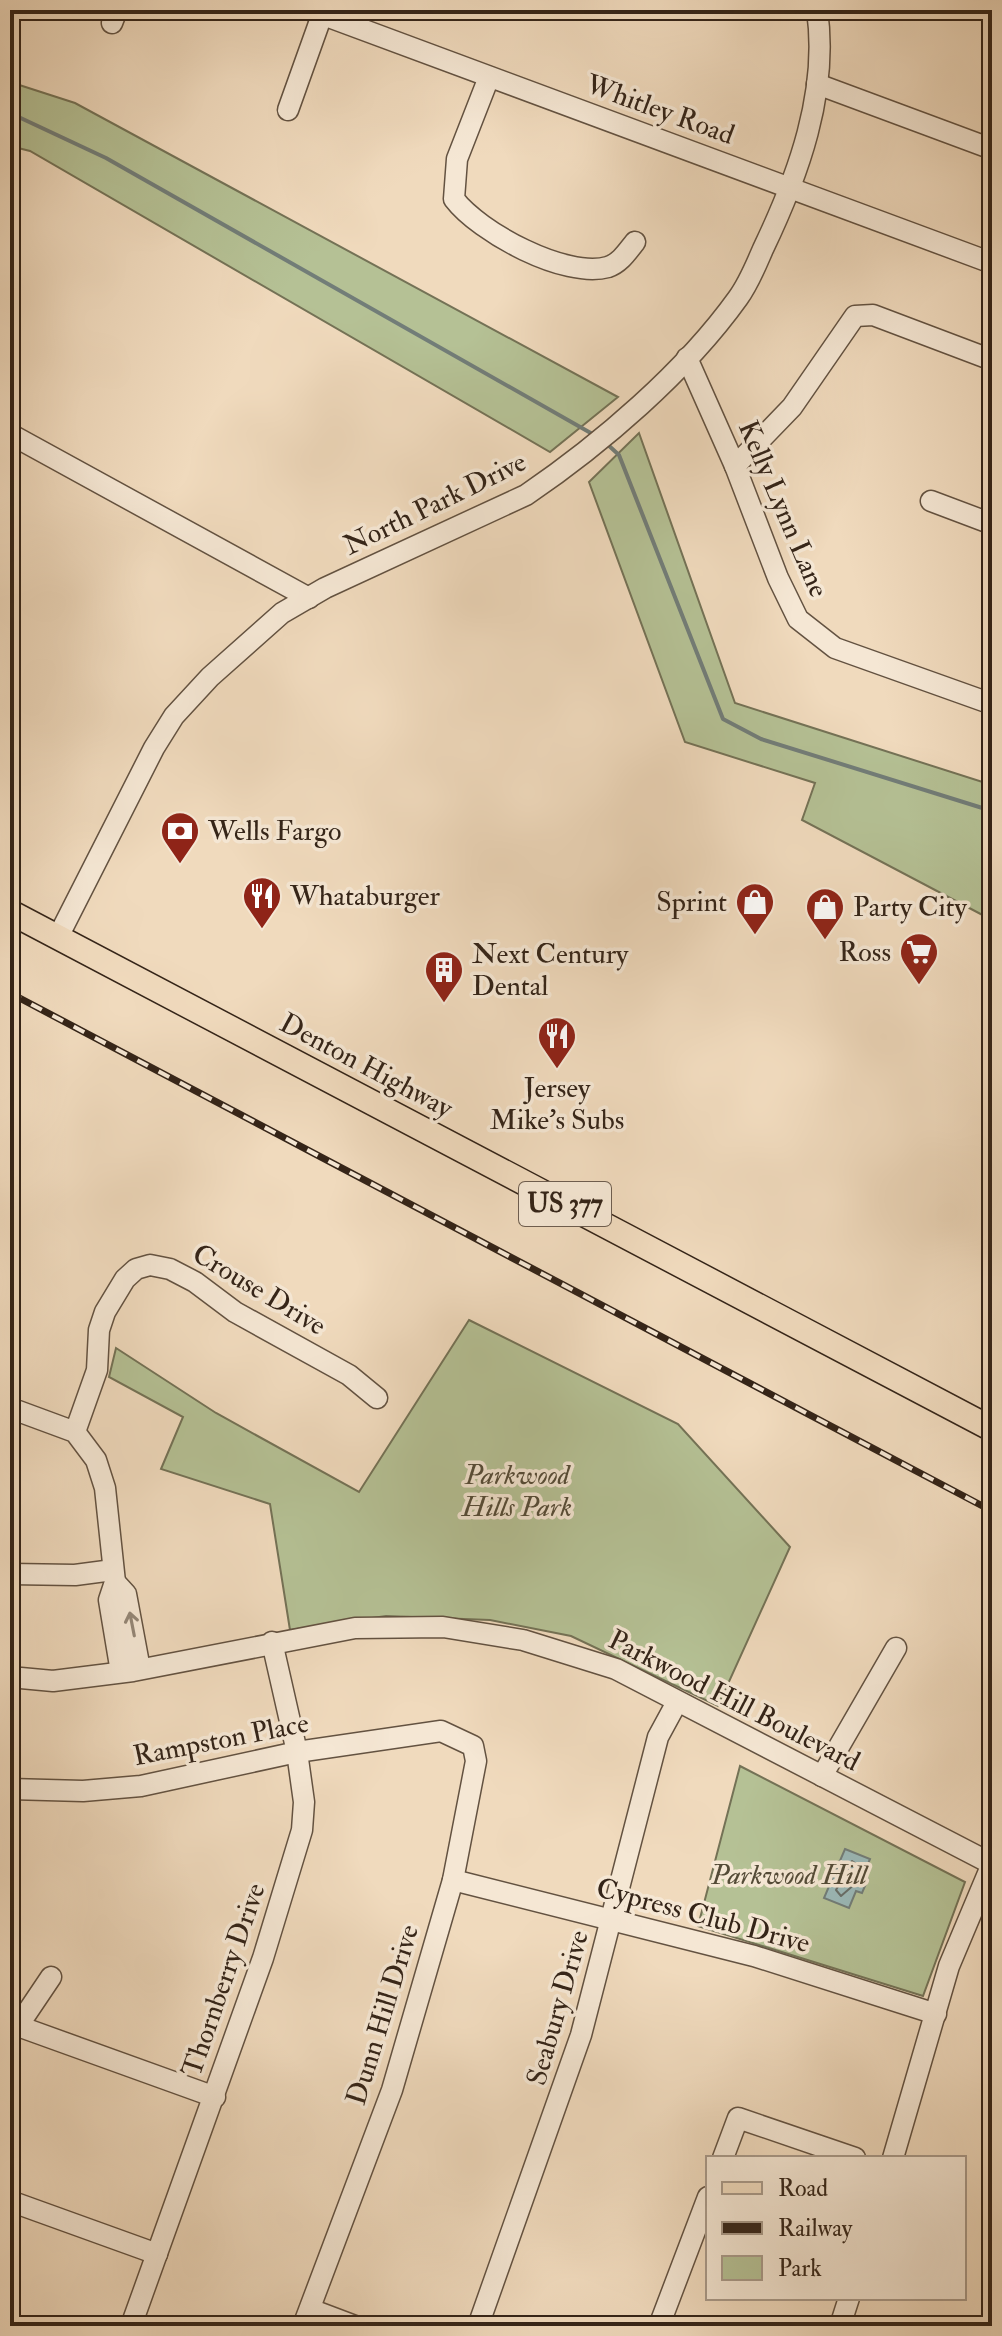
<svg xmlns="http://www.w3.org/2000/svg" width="1002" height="2336" font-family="'IM FELL Double Pica',serif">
	<rect width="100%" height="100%" fill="#f0dabd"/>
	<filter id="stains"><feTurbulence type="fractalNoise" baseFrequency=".0025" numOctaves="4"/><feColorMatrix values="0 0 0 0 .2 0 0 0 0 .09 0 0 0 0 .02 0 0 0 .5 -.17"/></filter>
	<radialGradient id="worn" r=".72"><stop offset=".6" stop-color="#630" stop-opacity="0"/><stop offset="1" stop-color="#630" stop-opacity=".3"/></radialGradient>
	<g fill="#b5c195" stroke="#747256" stroke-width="2">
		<path d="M10 82 75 103 618 397 550 452 30 151 10 146Z"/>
		<path d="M639 433 735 703 992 785V920L802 820 815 783 685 742 589 482Z"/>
		<path d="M469 1320 678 1424 790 1547 718 1706 571 1636 490 1620 386 1616 290 1630 270 1504 161 1469 183 1417 109 1377 116 1348 216 1413 359 1492Z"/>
		<path d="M740 1766 965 1882 923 1996 698 1926Z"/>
	</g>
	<path fill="#9bb9b8" stroke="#727d78" stroke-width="2" d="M845 1849 870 1859 863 1876 868 1879 862 1893 856 1891 849 1908 824 1898Z"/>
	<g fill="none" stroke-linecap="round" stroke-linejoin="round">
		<path stroke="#686e68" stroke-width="2" d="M852 1861 858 1865 856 1883 841 1896 836 1890Z"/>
		<g stroke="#727d78" stroke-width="4">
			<path d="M10 113 106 158 596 436"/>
			<path d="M607 444 619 455 723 719 761 739 992 811"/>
		</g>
		<g stroke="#635241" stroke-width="23">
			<g id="minor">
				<path d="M310 10 992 263"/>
				<path d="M112 23 117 10"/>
				<path d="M489 77 457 159 454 199C479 232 565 279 608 267 620 263 627 252 635 242"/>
				<path d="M817 84 992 149"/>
				<path d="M288 110 322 15"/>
				<path d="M687 358 735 466 778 578 798 619 835 648 992 704"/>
				<path d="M10 434 309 598"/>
				<path d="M735 466 792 407 855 316 873 315 992 360"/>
				<path d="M931 501 992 524"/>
				<path d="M58 937 154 748 174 716 210 677 282 613 325 588 526 495C601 444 685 372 738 298 749 283 756 265 763 249 798 176 829 92 817 10"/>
				<path d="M10 1408 75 1432 96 1460 105 1488 115 1582 109 1600 121 1672"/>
				<path d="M75 1432 97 1370 99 1330 105 1312 125 1279 136 1269 150 1265 170 1269 195 1282 235 1312 349 1375 377 1398"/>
				<path d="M10 1574 75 1575 113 1570"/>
				<path d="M115 1582 126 1594 140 1669"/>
				<path d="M10 1677 53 1681 133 1671 355 1628 443 1627 523 1640 616 1669 992 1864"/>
				<path d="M822 1776 896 1648"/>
				<path d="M10 1789 83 1791 141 1786 297 1752 441 1731 473 1746 476 1761 453 1880 392 2090 303 2326"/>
				<path d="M453 1880 754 1956 936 2014"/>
				<path d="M51 1977 18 2026 215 2097"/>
				<path d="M723 2158 738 2118 855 2158"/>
				<path d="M893 2158 949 1966 992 1864"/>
				<path d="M10 2201 157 2254"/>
				<path d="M310 2309 355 2326"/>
				<path d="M131 2326 263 1958 302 1830 304 1802 297 1752 272 1642"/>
				<path d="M478 2326 581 2035 658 1737 677 1702"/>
				<path d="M659 2326 708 2197"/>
				<path d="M840 2326 849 2298"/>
			</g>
		</g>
		<g stroke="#342418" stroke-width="27">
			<path id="major" d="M10 912 992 1429"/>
		</g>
		<use href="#minor" stroke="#f5e7d4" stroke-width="20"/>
		<use href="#major" stroke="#f0dabd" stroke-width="24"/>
		<g stroke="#342418" stroke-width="7">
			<path id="rail" d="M10 993 992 1511"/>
		</g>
		<use href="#rail" stroke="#f5e7d4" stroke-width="4" stroke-dasharray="12" stroke-linecap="butt"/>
	</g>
	<defs><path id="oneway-shaft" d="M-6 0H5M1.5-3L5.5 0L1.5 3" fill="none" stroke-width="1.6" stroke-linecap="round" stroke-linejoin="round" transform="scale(2)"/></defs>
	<use stroke="#948676" href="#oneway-shaft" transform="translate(132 1624) rotate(-101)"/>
	<defs>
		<g id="bank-pin" transform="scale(2)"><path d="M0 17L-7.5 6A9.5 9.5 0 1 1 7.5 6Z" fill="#8f2418" stroke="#f5e7d4"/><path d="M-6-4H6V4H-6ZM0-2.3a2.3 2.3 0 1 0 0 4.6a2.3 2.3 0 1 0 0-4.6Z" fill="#fff"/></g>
		<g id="restaurant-pin" transform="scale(2)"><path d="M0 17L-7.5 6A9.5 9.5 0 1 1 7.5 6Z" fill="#8f2418" stroke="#f5e7d4"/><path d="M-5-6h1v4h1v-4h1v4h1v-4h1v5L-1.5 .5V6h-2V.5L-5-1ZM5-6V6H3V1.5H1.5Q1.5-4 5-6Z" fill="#fff"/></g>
		<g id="shop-pin" transform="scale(2)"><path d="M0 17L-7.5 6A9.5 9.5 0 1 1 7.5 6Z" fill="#8f2418" stroke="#f5e7d4"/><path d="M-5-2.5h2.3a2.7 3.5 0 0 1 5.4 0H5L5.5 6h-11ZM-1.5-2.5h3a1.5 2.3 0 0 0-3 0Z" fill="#fff"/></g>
		<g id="supermarket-pin" transform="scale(2)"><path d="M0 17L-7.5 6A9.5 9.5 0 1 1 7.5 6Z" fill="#8f2418" stroke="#f5e7d4"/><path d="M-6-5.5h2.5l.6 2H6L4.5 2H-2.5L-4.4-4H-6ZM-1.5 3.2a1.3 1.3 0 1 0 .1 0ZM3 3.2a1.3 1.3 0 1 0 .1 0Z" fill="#fff"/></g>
		<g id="building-pin" transform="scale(2)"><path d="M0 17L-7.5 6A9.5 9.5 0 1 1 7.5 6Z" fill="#8f2418" stroke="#f5e7d4"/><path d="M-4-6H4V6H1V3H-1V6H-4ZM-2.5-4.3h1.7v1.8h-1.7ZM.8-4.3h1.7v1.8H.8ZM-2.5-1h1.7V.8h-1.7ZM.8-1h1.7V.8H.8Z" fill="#fff"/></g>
	</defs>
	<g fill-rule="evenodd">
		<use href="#bank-pin" x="180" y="831"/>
		<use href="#restaurant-pin" x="262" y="896"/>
		<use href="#shop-pin" x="755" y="902"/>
		<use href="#shop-pin" x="825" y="907"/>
		<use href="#supermarket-pin" x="919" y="952"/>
		<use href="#building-pin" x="444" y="970"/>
		<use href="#restaurant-pin" x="557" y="1036"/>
	</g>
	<g text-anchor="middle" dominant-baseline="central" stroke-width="7" stroke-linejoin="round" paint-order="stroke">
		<rect fill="#f5e7d4" stroke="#6e5e50" stroke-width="2" x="519" y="1182" width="92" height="44" rx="6"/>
		<g font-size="26" font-weight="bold" fill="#342418">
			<text x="565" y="1204">US 377</text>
		</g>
		<g font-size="28" fill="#342418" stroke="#f5e7d4">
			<text transform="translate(660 110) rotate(20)">Whitley Road</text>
			<text transform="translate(435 504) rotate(-26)">North Park Drive</text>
			<text transform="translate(783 509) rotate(67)">Kelly Lynn Lane</text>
			<text transform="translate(366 1066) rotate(28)">Denton Highway</text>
			<text transform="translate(259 1290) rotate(31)">Crouse Drive</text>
			<text transform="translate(734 1701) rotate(27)">Parkwood Hill Boulevard</text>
			<text transform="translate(221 1740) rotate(-11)">Rampston Place</text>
			<text transform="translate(703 1916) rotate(15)">Cypress Club Drive</text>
			<text transform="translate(224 1980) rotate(-71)">Thornberry Drive</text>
			<text transform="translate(558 2008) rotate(-74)">Seabury Drive</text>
			<text transform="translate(383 2015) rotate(-73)">Dunn Hill Drive</text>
		</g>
		<g font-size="28" fill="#342418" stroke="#f5e7d4" text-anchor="start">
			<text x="208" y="831">Wells Fargo</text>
			<text x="290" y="896">Whataburger</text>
			<text x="727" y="902" text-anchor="end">Sprint</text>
			<text x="853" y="907">Party City</text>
			<text x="891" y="952" text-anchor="end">Ross</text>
			<text x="472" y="954">Next Century<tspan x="472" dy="32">Dental</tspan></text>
			<text x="557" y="1088" text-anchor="middle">Jersey<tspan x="557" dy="32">Mike's Subs</tspan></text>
		</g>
		<g font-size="28" font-style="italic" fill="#544b37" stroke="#f5e7d4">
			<text x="517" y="1475">Parkwood<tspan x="517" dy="32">Hills Park</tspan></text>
			<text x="789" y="1875">Parkwood Hill</text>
		</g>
	</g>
	<rect width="1002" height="2336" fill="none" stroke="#f0dabd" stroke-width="40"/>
	<rect x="12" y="12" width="978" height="2312" fill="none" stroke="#342418" stroke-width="4"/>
	<rect x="20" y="20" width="962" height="2296" fill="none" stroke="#342418" stroke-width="2"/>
	<rect x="706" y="2156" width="260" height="144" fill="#f5e7d4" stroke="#a89989" stroke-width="2"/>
	<rect x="722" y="2182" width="40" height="12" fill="#f0dabd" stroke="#a89989" stroke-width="2"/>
	<text x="778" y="2196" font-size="24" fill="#342418">Road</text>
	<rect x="722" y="2222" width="40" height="12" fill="#342418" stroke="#a89989" stroke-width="2"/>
	<text x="778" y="2236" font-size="24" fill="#342418">Railway</text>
	<rect x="722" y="2256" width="40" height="24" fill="#b5c195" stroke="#a89989" stroke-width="2"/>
	<text x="778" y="2276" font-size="24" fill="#342418">Park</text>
	<rect width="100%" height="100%" filter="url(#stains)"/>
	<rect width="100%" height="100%" fill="url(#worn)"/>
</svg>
